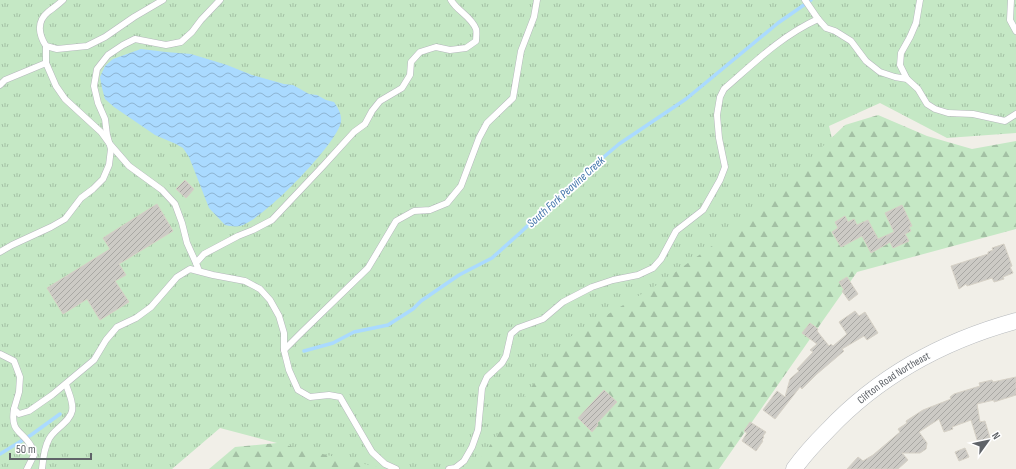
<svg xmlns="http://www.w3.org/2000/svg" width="1016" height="469" font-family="'Sofia Sans Condensed',sans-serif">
	<defs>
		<pattern id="grass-tufts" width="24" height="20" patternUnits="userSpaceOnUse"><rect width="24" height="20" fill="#c5e8c5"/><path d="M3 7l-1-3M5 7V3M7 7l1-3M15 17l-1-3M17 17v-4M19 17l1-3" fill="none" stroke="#a3c0a4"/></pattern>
		<pattern id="forest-firs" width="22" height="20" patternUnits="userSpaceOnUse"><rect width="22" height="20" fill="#c5e8c5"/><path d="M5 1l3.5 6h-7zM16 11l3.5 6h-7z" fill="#a3c0a4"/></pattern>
		<pattern id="water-waves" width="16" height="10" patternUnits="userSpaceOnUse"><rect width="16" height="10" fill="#aadaff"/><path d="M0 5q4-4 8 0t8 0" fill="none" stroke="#8eb4d2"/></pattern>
		<pattern id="building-hatch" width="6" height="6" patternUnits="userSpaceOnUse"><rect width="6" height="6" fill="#cccac5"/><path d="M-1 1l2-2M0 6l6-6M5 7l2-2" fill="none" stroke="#a9a8a4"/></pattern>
	</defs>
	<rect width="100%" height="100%" fill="#f1efe8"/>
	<path fill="url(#grass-tufts)" d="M0 0H1016V133L947 138 880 103 829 126 843 183 542 469H282L277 443 220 428 172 469H0Z"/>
	<g fill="url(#forest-firs)">
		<path d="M878 115 927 136 972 149 1016 141V229L857 272 719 469H473L565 340 660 283 737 228 845 125Z"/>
		<path d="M277 443 385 469H209L235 447Z"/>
	</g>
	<path fill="url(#water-waves)" d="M141 49 166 52 191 54 227 65 252 75 284 84 293 85 309 94 317 95 326 100 334 102C338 108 342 114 341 122 337 144 262 221 240 226 236 227 229 226 225 225L209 208 193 167 189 157 183 148 176 144 155 135 114 107 105 99 102 88 100 77 105 66 113 59Z"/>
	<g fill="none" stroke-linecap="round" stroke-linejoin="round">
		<g stroke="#aadaff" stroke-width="3.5">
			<path d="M304 351 333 343 354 332 388 325 413 309 421 301 459 275 492 258 520 233 572 184 619 144 686 99 778 23 811 0"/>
			<path d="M0 454 31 435 60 414"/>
		</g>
	</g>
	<g fill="url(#building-hatch)" stroke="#d6d1c6">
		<path d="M185 180 194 189 186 198 176 189Z"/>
		<path d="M157 204 173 231 119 264 126 275 115 281 129 302 100 320 87 299 63 314 47 288 110 249 103 238Z"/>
		<path d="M902 205 912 226 909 227 911 231 905 234 909 241 893 248 890 242 871 253 862 236 841 247 832 232 838 228 835 222 845 216 848 222 854 219 857 225 868 220 878 239 894 232 885 213Z"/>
		<path d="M1004 244 1012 266 1010 267 1013 273 1003 277 1004 279 994 282 992 278 967 286 966 284 959 289 951 266 988 254V252L993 250 992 248Z"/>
		<path d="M847 277 858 294 849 301 842 291 844 290 839 282Z"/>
		<path d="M855 311 859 316 865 312 878 333 867 340 864 336 842 349 844 351 817 374 802 389 800 387 775 419 763 410 777 391 785 397 790 379 799 371 797 369 813 352 810 350 817 344 802 333 810 323 818 329 817 331 829 346 831 344 833 346 847 334 839 322Z"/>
		<path d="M1016 377V395L994 402V400L977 404 980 422 985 421 990 438 984 439 985 445 979 446 971 420 952 427 953 429 944 432 939 419 919 432 927 443 926 449 920 453H902L908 460 898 469H847L858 457 863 461 873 455 900 432 898 429 907 423 906 421 923 410 951 399 950 397 954 394 980 386 979 383 992 380 993 382Z"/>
		<path d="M604 390 617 402 597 423 598 425 592 432 578 418Z"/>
		<path d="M750 422 766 432 763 436 764 437 762 440 763 441 756 451 742 441 747 433 744 431Z"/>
		<path d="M965 448 969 457 959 461 955 452Z"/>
	</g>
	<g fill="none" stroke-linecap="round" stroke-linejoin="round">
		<g stroke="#b5b8bc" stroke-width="7">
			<g id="service">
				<path d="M63 0C58 5 53 8 48 12 36 22 39 35 46 46L57 49 87 46 105 37 134 17 163 0"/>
				<path d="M805 0 818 19"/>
				<path d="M1011 0 1010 20 1016 31"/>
				<path d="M46 63V46"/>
				<path d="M907 79 900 65 901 53 910 37 916 23 920 0"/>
				<path d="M0 85 5 80 46 63 56 86 65 99 101 132 109 143 129 166 162 190 175 204 182 223 187 243 196 263"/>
				<path d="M0 252 12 245 51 227 65 219 81 198 93 189 103 179 109 165 111 149 107 135 105 119 98 103 94 86 97 69 108 55 123 45 135 39 166 45 181 42 192 32 201 20 220 0"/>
				<path d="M199 271 196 263 204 254 238 236 253 230 272 220 323 166 354 132 365 124 372 111 380 101 402 88 410 75 411 62 420 52 436 47 450 50 466 48 476 41C476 38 477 32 476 29 471 16 457 11 451 0"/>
				<path d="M284 350 302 332 368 268 396 221 414 211 430 210 447 203 461 186 479 138 487 123 513 98 521 51 534 17 537 0"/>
				<path d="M0 354 14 361 20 377 19 392 14 409 19 414 29 411 52 395 94 360 106 340 117 327 136 318 151 307 177 277 190 269 213 275 245 281 260 289 270 300 279 316 284 333V350L289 370 298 390 310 397 329 395 340 397 372 452 385 464 396 469"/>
				<path d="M14 409C10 433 22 430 31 446 33 448 33 452 34 455L27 469"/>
				<path d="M42 469C43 459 44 448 49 439 54 429 70 422 72 411 74 402 68 392 66 384"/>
				<path d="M449 469 455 468 464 461 472 447 478 430 482 388 487 377 502 363 506 356 511 334 518 328 543 319 563 302 592 287 613 280 638 275 653 268 661 259 676 231 703 210 720 180 725 167 719 138 717 115 720 97 724 89C754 63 781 36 818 19L826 28 835 31 851 41 866 61 880 72 895 77 907 79 918 89 927 104 935 109 948 113 973 114 1005 121 1016 114"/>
			</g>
		</g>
		<g stroke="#b5b8bc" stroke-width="17">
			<g id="tertiary">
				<path id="s1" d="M794 469C804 455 816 442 828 430 880 375 943 341 1016 321"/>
			</g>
		</g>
		<use href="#service" stroke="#fff" stroke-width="6"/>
		<use href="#tertiary" stroke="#fff" stroke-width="16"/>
	</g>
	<g text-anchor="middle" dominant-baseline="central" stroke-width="3.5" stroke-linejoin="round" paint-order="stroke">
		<g font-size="11" fill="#5f6368" stroke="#fff">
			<text stroke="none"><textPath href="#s1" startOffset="136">Clifton Road Northeast</textPath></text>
		</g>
		<g font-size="12" font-style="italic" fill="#4174aa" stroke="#fff">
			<text transform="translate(566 192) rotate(-42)">South Fork Peavine Creek</text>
		</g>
	</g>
	<g transform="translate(988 441) rotate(57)" stroke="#ffffff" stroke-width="3" paint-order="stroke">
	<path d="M0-3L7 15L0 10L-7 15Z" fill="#5f6368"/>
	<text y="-6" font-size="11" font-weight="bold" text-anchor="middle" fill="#5f6368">N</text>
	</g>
	<path d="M10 453v6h81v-6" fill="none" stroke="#5f6368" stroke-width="2"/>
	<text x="16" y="453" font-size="12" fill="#5f6368" stroke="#ffffff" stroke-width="3" paint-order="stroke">50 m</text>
</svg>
